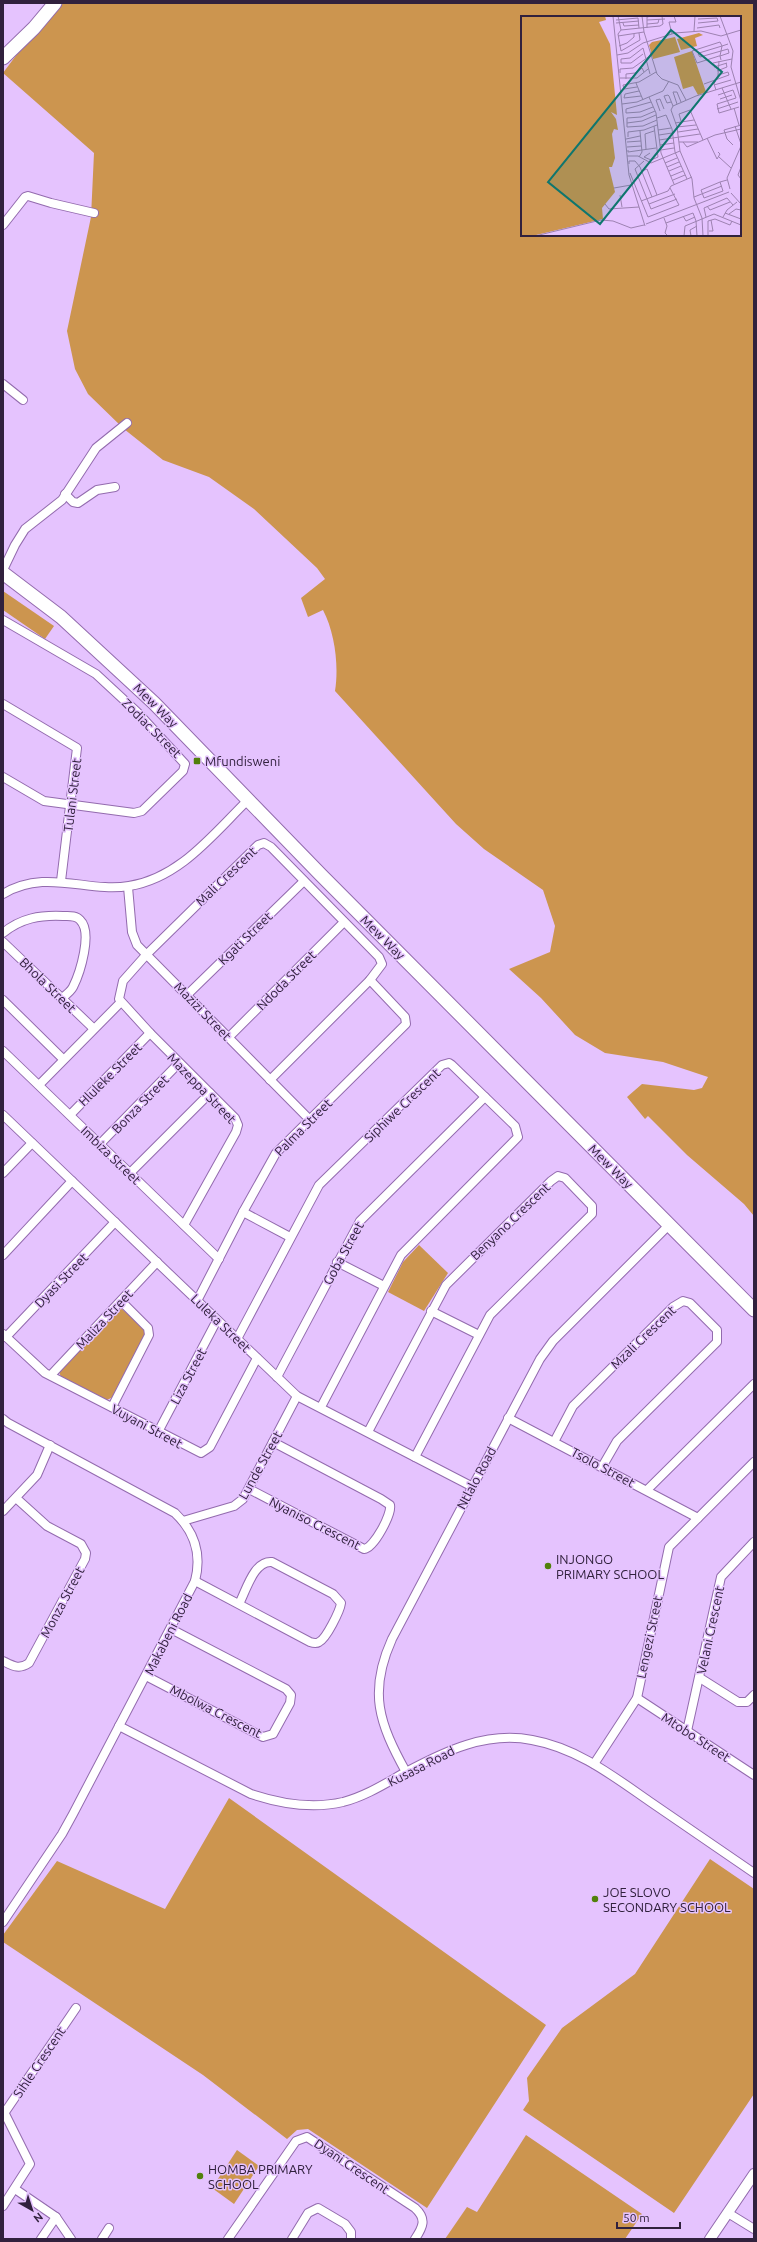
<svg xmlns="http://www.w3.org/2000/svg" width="757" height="2242" font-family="Ubuntu,sans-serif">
	<rect width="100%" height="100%" fill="#e5c3fe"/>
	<g fill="#cc954f" fill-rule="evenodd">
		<path d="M55 3H754V1216L744 1204 687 1155 648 1116 645 1119 627 1097 642 1084 694 1090 702 1088 708 1077 663 1062 605 1053 575 1035 541 998 509 969 550 952 555 926 543 890 484 849 456 824 335 691C339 666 335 633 323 610L308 617 301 598 325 579 317 568 254 509 209 477 163 460 124 429 88 394 75 369 67 331 91 217 94 153 3 73ZM522 17H740V235H522Z"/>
		<path d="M3 591 54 626 45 639 3 610Z"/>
		<path d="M419 1245 448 1273 424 1311 388 1292 403 1262Z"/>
		<path d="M122 1309 144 1328 146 1334 113 1397 107 1400 61 1377 59 1372 116 1311Z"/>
		<path d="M229 1798 546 2025 427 2208 308 2129 297 2130 287 2139 203 2075 3 1942V1935L57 1861 165 1909Z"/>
		<path d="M710 1859 754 1889V2094L674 2213 523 2110 529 2101 527 2078 562 2028 635 1974Z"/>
		<path d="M526 2135 642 2214 625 2239H445L467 2207 477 2212Z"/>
		<path d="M237 2150 259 2166 234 2204 212 2188Z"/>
	</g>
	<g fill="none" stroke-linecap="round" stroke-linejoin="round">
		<g stroke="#936bae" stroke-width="10">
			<g id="minor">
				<path d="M3 225 25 197 28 196 51 203 94 213"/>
				<path d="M3 384 23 400"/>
				<path d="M65 494 73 502 78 503 97 490 115 487"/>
				<path d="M3 570 15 545 25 529 62 500 96 448 127 423"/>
				<path d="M3 620 96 674 137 712 185 764 183 771 142 811 134 813 44 801 3 777"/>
				<path d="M3 704 77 748 61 881"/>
				<path d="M128 887 132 932 137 945 310 1120"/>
				<path d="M3 894C46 868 87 893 129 886 180 878 213 834 248 800"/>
				<path d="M3 933C21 918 40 915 63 916 69 916 76 915 80 920 93 932 80 973 73 987 71 991 66 995 62 998"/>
				<path d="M3 942 93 1028"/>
				<path d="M187 995 304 881"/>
				<path d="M3 1000 63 1059"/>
				<path d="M229 1037 344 922"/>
				<path d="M3 1051 219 1259"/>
				<path d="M39 1085 121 1002"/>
				<path d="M3 1115 297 1396 471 1486"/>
				<path d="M70 1115 150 1033"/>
				<path d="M100 1144 179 1063"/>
				<path d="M3 1173 32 1143"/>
				<path d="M130 1173 210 1093"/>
				<path d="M243 1212 290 1237"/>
				<path d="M184 1225 236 1132 238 1125 235 1118 150 1033 119 999 123 981 147 954 258 845 264 843 271 847 379 957 382 964 370 980 270 1080"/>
				<path d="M3 1255 72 1181"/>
				<path d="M337 1262 384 1286"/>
				<path d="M197 1301 243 1212 276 1153 406 1024 405 1017 370 980"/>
				<path d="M431 1311 479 1335"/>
				<path d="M3 1334 45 1373 201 1453 210 1447 257 1358"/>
				<path d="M6 1337 115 1222"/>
				<path d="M237 1339 319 1185 442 1065 449 1063 452 1065 515 1126 518 1137 401 1255 321 1407"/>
				<path d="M51 1375 157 1262"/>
				<path d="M277 1377 360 1221 485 1097"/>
				<path d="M112 1407 149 1335 148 1328 121 1301"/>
				<path d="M508 1418 698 1518"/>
				<path d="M3 1419 8 1423 175 1513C195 1532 202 1554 195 1581L73 1814 62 1834 3 1922"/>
				<path d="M158 1432 217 1320"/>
				<path d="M368 1432 446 1285 551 1181 558 1176 565 1178 592 1206V1214L490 1315 415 1457"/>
				<path d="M554 1442 573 1406 673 1307 683 1301 690 1303 717 1330V1342L617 1441 602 1467"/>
				<path d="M249 1489 364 1549C374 1548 392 1514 390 1505L381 1499 273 1442"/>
				<path d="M647 1490 754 1384"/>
				<path d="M3 1511 37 1475 50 1445"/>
				<path d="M183 1521 234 1506 243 1499 297 1396"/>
				<path d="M195 1581 310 1642C313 1643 316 1644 319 1642 326 1639 340 1611 341 1603L333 1594 272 1562C254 1560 246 1591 239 1604"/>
				<path d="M3 1661C13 1666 19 1670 29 1663L85 1559 86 1553 81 1544 47 1526 16 1498"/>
				<path d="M146 1676 263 1737 273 1734 290 1703 291 1695 286 1689 171 1629"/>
				<path d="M700 1678 738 1702H747L754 1695"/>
				<path d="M637 1698 754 1775"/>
				<path d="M119 1726 251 1794C281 1804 313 1809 343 1802 366 1796 386 1783 406 1772 445 1751 487 1731 532 1740 577 1748 613 1776 649 1801 684 1825 719 1849 754 1873"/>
				<path d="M687 1731 721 1577 754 1542"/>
				<path d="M594 1764 637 1698 669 1547 754 1462"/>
				<path d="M406 1772C379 1723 368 1692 392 1639L540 1359 553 1341 669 1225"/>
				<path d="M3 2115 76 2008"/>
				<path d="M15 2189 56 2217 71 2239"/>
				<path d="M3 2206 30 2164 3 2110"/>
				<path d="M728 2213 754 2229"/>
				<path d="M41 2239 56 2217"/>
				<path d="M102 2239 109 2228"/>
				<path d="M228 2239 296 2141 307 2137 415 2208C427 2219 423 2227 415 2239"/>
				<path d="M292 2239 308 2213 318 2208 345 2224 351 2232V2239"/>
			</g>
		</g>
		<g stroke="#936bae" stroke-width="12">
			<path id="tertiary" d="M710 2239 754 2174"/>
		</g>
		<g stroke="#936bae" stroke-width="15">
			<g id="primary">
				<path d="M3 58 34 28 55 3"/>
				<path d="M3 573 61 617 154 703 321 875 754 1310"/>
			</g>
		</g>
		<use href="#minor" stroke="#fff" stroke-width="8"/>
		<use href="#tertiary" stroke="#fff" stroke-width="10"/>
		<use href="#primary" stroke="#fff" stroke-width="13"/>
	</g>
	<g fill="#51800b" stroke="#e5c3fe" stroke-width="1.5">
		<rect x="193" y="757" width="8" height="8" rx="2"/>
		<circle cx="548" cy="1566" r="4"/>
		<circle cx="595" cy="1899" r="4"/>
		<circle cx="200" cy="2176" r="4"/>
	</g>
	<g text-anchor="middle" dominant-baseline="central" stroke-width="3" stroke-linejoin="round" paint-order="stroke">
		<g font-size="13" fill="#31213d" stroke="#e5c3fe">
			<text transform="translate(156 705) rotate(45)">Mew Way</text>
			<text transform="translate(152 728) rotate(45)">Zodiac Street</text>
			<text transform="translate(72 795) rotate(-83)">Tulani Street</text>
			<text transform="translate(226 876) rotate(-44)">Mali Crescent</text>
			<text transform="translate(383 937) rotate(45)">Mew Way</text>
			<text transform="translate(245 938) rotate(-44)">Kgati Street</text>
			<text transform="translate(286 980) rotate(-45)">Ndoda Street</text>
			<text transform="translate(48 985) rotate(44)">Bhola Street</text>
			<text transform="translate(203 1011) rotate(46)">Mazizi Street</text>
			<text transform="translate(110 1074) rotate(-45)">Hluleke Street</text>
			<text transform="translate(202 1088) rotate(46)">Mazeppa Street</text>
			<text transform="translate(140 1104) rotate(-46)">Bonza Street</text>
			<text transform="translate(402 1105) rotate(-44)">Siphiwe Crescent</text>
			<text transform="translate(303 1127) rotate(-45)">Palma Street</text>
			<text transform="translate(111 1155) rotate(44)">Imbiza Street</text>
			<text transform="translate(611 1166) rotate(45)">Mew Way</text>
			<text transform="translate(510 1221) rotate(-44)">Benyano Crescent</text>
			<text transform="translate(343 1253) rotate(-61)">Goba Street</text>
			<text transform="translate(61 1280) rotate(-46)">Dyasi Street</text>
			<text transform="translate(104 1319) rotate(-47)">Maliza Street</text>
			<text transform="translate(221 1323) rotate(44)">Luleka Street</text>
			<text transform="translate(643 1337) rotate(-44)">Mzali Crescent</text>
			<text transform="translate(188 1376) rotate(-62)">Liza Street</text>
			<text transform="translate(147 1426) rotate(28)">Vuyani Street</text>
			<text transform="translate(260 1465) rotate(-61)">Lunde Street</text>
			<text transform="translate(603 1467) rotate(28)">Tsolo Street</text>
			<text transform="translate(476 1478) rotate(-62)">Ntlalo Road</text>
			<text transform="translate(315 1523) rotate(27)">Nyaniso Crescent</text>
			<text transform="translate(62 1602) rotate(-62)">Monza Street</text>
			<text transform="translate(710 1630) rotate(-78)">Velani Crescent</text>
			<text transform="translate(168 1634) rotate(-63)">Makabeni Road</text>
			<text transform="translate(649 1637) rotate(-78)">Lengezi Street</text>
			<text transform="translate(216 1711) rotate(27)">Mbolwa Crescent</text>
			<text transform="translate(696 1737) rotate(33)">Mtobo Street</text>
			<text transform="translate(421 1766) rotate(-27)">Kusasa Road</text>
			<text transform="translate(39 2062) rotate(-56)">Sihle Crescent</text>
			<text transform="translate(352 2166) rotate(34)">Dyani Crescent</text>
		</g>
		<g font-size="13" fill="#31213d" stroke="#e5c3fe" text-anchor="start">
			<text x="205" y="761">Mfundisweni</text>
			<text x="556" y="1559">INJONGO<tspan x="556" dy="15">PRIMARY SCHOOL</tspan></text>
			<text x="603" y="1892">JOE SLOVO<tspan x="603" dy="15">SECONDARY SCHOOL</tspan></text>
			<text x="208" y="2169">HOMBA PRIMARY<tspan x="208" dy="15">SCHOOL</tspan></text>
		</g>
	</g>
	<g transform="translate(521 16)">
		<rect width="220" height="220" fill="#e5c3fe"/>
		<path d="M0 0H84L85 4 78 6 89 28 96 99 90 96 95 103 97 114 93 113 91 118 94 142 91 151H88L94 176 81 192 82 203 11 220H0ZM178 17 182 19 174 22 176 30 160 34 156 23ZM154 21 159 36 132 43 128 29 131 26ZM171 35 185 76 177 79 172 70 162 73 153 41Z" fill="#cc954f"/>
		<path fill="none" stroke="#9d82b1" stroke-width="1" d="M92 0 108 159 124 210M97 0 100 14M121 0 123 16 136 58 141 63 157 69 165 84M199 0 212 35 210 51 220 85M95 4 117 2 118 12M126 4 144 3M95 7 118 5M102 7 103 10 118 9M177 7 197 5 196 2 177 3M126 8 137 7 138 3M126 12V1L130 0M176 12 198 9 199 12M100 14 97 18 100 35 119 24 118 17M100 14 139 10 142 8 141 0M173 15 174 0M151 18 148 6H155L153 0M97 20 123 16M98 30 106 27 113 21V18M122 38 110 47H100V43L109 42 122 32 129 58M96 39 107 37 122 27 154 17 180 15 200 20 220 14M200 44 199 40 201 30 199 26 171 35 176 47 198 40H199L208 37 207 33 179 41 177 38 178 37 201 30 207 28M192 47 211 43M193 51 206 47M196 55 206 51 205 47M99 57V53L112 52 130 39M99 62H116L127 53M105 63V58L114 57 121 52 123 56M115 67 122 84M183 68 208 59 207 56 197 59M193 69 210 64M116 71 103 73 102 69 118 66 135 56M201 72 210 93M195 74 193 68 197 59 198 45M118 75 104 78 103 82 120 80M197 79 212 74 215 82 196 88 198 97 218 91M128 81 135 97 140 137 153 168M199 83 211 79M130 86 105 93V97L119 96 132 91M150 86 146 87 143 80 147 79 148 80 152 90M101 88 116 86 142 75 148 65M156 88 152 76H156L160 86M213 92 218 109M196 93 217 86M134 95 120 101 106 102V111L122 110 136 104M139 95 135 84 139 83 143 93M136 102 145 99 151 113 154 136 166 163M160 105 158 98 169 94 182 124M106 107 121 105 135 99M154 107 173 104M214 110 220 128M156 111 175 109M137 114 150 112M157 116 177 113M138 119 151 117M107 121V116L123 114 136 109M186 122 196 143 199 138 197 136M105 123 119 120M138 124 179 118M106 126 120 125M158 126H177M162 126 166 131 194 119 220 113M139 129 153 127M212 129 206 123 203 114 220 109M106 131 120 130M125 133 124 118 133 115M107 134V136L135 132M140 134 153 132M129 137 123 141 130 144M106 140H117L130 147 159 135M118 141 121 136 119 115M198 141 210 152M130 144 137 141 133 110M123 145 114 153 130 193 156 183M144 147 156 142M108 148V145H114L119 151 131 181M146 151 158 146M220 151 217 159 220 163M121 155 126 153 136 179M148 155 160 150M109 157 127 201 158 189 149 172M150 160 162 155M152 164 164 159M199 166 180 174 183 182 202 175 199 166 206 164M93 172 110 169M209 173 206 162 220 130M210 177 220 188M99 179 101 191M173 181 201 170M120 185 147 175 150 170 171 161M84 188 88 193 118 191M128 188 154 178M186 190 189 194 209 186M204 197 220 203M208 198 215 193 220 194M162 200 165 205 174 201M185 201 183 192 206 182 212 189M202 201 206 194 216 186M143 202 146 210 144 217 147 220M145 207 172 197 175 205 176 220M125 208 208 176M188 215H192L190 204M187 219V205L194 203 209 209 211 205M14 220 80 204 92 205 110 212 123 209M163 220 164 210 193 198 220 209M170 220 169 214 176 210M182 220 181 202 173 182 171 163 159 135 156 111 150 94 152 90 175 80 220 66"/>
		<path fill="#0f766e" fill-opacity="0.15" stroke="#0f766e" stroke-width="2" d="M150 14 201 56 79 208 27 166Z"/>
		<rect width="220" height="220" fill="none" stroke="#31213d" stroke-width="2"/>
	</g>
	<rect width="757" height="2242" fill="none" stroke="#31213d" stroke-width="8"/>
	<g transform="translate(32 2210) rotate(141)" stroke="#e5c3fe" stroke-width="3" paint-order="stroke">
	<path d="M0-3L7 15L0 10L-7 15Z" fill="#31213d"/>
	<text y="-6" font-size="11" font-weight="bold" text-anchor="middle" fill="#31213d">N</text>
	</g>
	<path d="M617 2222v6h63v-6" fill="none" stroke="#31213d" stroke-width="2"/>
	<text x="623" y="2222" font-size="12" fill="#31213d" stroke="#e5c3fe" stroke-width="3" paint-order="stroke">50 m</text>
</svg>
